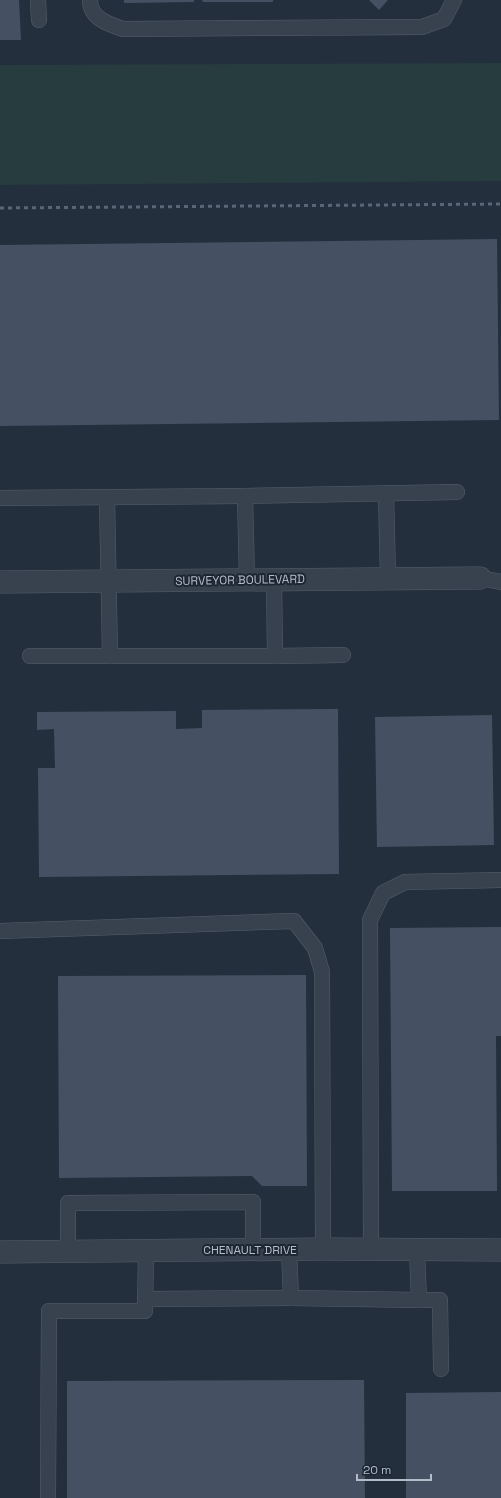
<svg xmlns="http://www.w3.org/2000/svg" width="501" height="1498" font-family="'Space Grotesk',sans-serif">
	<rect width="100%" height="100%" fill="#242f3e"/>
	<path fill="#263c3f" d="M501 63V181L0 185V65Z"/>
	<g fill="#455162">
		<path d="M0 0H19L21 40H0Z"/>
		<path d="M124 0H194V2L124 3Z"/>
		<path d="M202 0H273V2H203Z"/>
		<path d="M369 0H388L379 10Z"/>
		<path d="M497 239 499 420 0 426V245Z"/>
		<path d="M338 709 339 874 39 877 38 768H55L54 729 37 730V712L176 711V729L202 728V710Z"/>
		<path d="M492 715 494 845 377 847 375 717Z"/>
		<path d="M501 927V1036H496L497 1191H392L390 928Z"/>
		<path d="M306 975 307 1186H262L252 1176 59 1178 58 976Z"/>
		<path d="M364 1380 365 1498H67V1381Z"/>
		<path d="M501 1392V1498H406V1393Z"/>
	</g>
	<g fill="none" stroke-linecap="round" stroke-linejoin="round">
		<g stroke="#565f6c" stroke-width="16">
			<g id="service">
				<path d="M38 0 39 20"/>
				<path d="M90 0C90 19 109 24 123 29L422 27 444 19 454 0"/>
				<path d="M386 493 388 578"/>
				<path d="M245 496 247 580"/>
				<path d="M107 497 110 656H275L274 579"/>
				<path d="M0 498 245 496 457 492"/>
				<path d="M480 578 501 582"/>
				<path d="M30 656H110"/>
				<path d="M275 656 343 655"/>
				<path d="M0 931 294 921 315 948 322 972 323 1249"/>
				<path d="M289 1250 291 1298 419 1300"/>
				<path d="M371 1250 370 920 383 893 405 882 501 880"/>
				<path d="M417 1250 419 1300H440L441 1369"/>
				<path d="M68 1252V1203L253 1202V1250"/>
				<path d="M145 1299 291 1298"/>
				<path d="M48 1498 49 1311H145L146 1251"/>
			</g>
		</g>
		<g stroke="#565f6c" stroke-width="23">
			<g id="minor">
				<path d="M0 582 480 578"/>
				<path d="M0 1252 323 1249 501 1250"/>
			</g>
		</g>
		<use href="#service" stroke="#38414e" stroke-width="15"/>
		<use href="#minor" stroke="#38414e" stroke-width="22"/>
		<path stroke="#5a6575" stroke-width="3" stroke-dasharray="4 4" stroke-linecap="butt" d="M0 208 501 204"/>
	</g>
	<g text-anchor="middle" dominant-baseline="central" stroke-width="4" stroke-linejoin="round" paint-order="stroke">
		<g font-size="12" fill="#b4bcc9" stroke="#1d2633">
			<text transform="translate(240 580) rotate(-1)">SURVEYOR BOULEVARD</text>
			<text x="250" y="1250">CHENAULT DRIVE</text>
		</g>
	</g>
	<path d="M357 1474v6h74v-6" fill="none" stroke="#b4bcc9" stroke-width="2"/>
	<text x="363" y="1474" font-size="12" fill="#b4bcc9" stroke="#1d2633" stroke-width="3" paint-order="stroke">20 m</text>
</svg>
